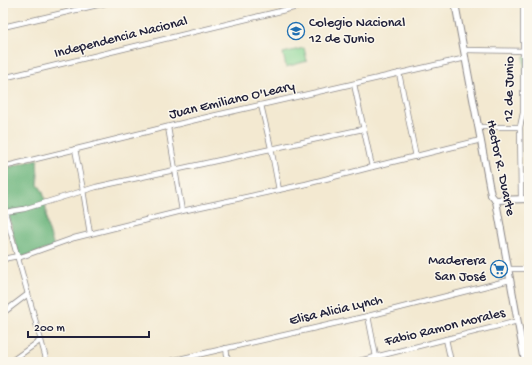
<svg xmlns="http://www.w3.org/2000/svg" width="532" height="365" font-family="'Gochi Hand',sans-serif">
	<rect width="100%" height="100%" fill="#fbf7ec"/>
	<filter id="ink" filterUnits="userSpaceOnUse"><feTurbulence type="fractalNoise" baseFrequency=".025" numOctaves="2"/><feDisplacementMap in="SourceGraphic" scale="8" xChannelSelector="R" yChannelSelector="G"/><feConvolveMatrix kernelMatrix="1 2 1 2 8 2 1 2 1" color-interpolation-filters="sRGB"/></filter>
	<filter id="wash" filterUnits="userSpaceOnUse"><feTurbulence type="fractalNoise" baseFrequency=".012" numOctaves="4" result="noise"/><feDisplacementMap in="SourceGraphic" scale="16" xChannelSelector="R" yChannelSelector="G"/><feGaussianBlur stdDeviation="0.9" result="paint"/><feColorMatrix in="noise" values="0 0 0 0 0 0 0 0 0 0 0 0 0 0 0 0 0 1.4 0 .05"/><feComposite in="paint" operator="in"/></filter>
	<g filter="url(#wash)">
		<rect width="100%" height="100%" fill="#f3e9d1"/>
		<g fill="#87d594" stroke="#547c68">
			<path d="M304 48 307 61 286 67 283 53Z"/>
			<rect x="524" y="56" width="5" height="97"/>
		</g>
		<path fill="#6db67e" stroke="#486c5c" d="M38 159C36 165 39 177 38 185 48 194 45 213 47 225 49 232 52 240 54 247L19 258 3 192V169Z"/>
	</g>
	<g filter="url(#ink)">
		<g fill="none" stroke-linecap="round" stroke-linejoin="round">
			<g stroke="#8a8686" stroke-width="6">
				<g id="minor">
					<path d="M3 27 106 3"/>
					<path d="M464 50 529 51"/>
					<path d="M399 73 416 157"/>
					<path d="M3 78 314 3"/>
					<path d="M354 84 372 167 481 140"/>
					<path d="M261 105 271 148 279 190"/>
					<path d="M168 127 182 211"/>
					<path d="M478 127H520"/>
					<path d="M75 149 83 190 90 234"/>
					<path d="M3 167 199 119 466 58"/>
					<path d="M521 199 520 127 523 113V3"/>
					<path d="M3 205 47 362"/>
					<path d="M5 212 24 209 96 187 363 129"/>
					<path d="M18 258 74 238 182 211 306 184 372 167"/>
					<path d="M3 260 8 258 18 256"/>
					<path d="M508 269H529"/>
					<path d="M3 313 28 294"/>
					<path d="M368 316 377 362"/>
					<path d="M446 339 451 362"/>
					<path d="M522 345H529"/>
					<path d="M226 348 228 362"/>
					<path d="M10 362 41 340"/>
					<path d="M166 362 368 316 510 280"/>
					<path d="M355 362 518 321"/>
				</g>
			</g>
			<g stroke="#8a8686" stroke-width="8">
				<g id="tertiary">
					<path d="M455 3 491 195 496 201 525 362"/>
					<path d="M495 200 529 199"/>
				</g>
			</g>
			<use href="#minor" stroke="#fff" stroke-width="4.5"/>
			<use href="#tertiary" stroke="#fff" stroke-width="6"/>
		</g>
	</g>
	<defs>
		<g id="school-ring" transform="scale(0.9)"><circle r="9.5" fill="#fbf7ec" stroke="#1f6fb2" stroke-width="1.5"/><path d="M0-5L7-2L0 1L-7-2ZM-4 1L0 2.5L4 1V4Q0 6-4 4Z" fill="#1f6fb2"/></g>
		<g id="supermarket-ring" transform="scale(0.9)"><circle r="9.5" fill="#fbf7ec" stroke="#1f6fb2" stroke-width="1.5"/><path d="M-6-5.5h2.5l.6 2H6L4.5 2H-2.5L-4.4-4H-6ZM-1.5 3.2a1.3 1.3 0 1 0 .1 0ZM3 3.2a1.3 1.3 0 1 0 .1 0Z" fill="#1f6fb2"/></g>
	</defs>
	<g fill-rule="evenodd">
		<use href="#school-ring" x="296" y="31"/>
		<use href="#supermarket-ring" x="499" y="269"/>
	</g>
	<g text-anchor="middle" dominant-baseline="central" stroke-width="3" stroke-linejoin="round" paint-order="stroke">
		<g font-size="14" fill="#22223b" stroke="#fbf7ec" text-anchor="start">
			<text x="309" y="23">Colegio Nacional<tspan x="309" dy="16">12 de Junio</tspan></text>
			<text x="486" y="261" text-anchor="end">Maderera<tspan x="486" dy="16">San José</tspan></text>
		</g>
		<g font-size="14" fill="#22223b" stroke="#fbf7ec">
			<text transform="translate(121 38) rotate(-14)">Independencia Nacional</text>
			<text transform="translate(510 89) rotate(-89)">12 de Junio</text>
			<text transform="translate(232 101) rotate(-13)">Juan Emiliano O'Leary</text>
			<text transform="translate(500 168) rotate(78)">Hector R. Duarte</text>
			<text transform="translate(336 311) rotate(-13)">Elisa Alicia Lynch</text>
			<text transform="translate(445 328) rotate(-14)">Fabio Ramon Morales</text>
		</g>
	</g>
	<rect width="532" height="365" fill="none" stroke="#fbf7ec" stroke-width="16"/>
	<path d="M28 331v6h121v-6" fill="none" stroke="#22223b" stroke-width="2"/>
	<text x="34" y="331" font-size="12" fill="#22223b" stroke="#fbf7ec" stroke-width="3" paint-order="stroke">200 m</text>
</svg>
